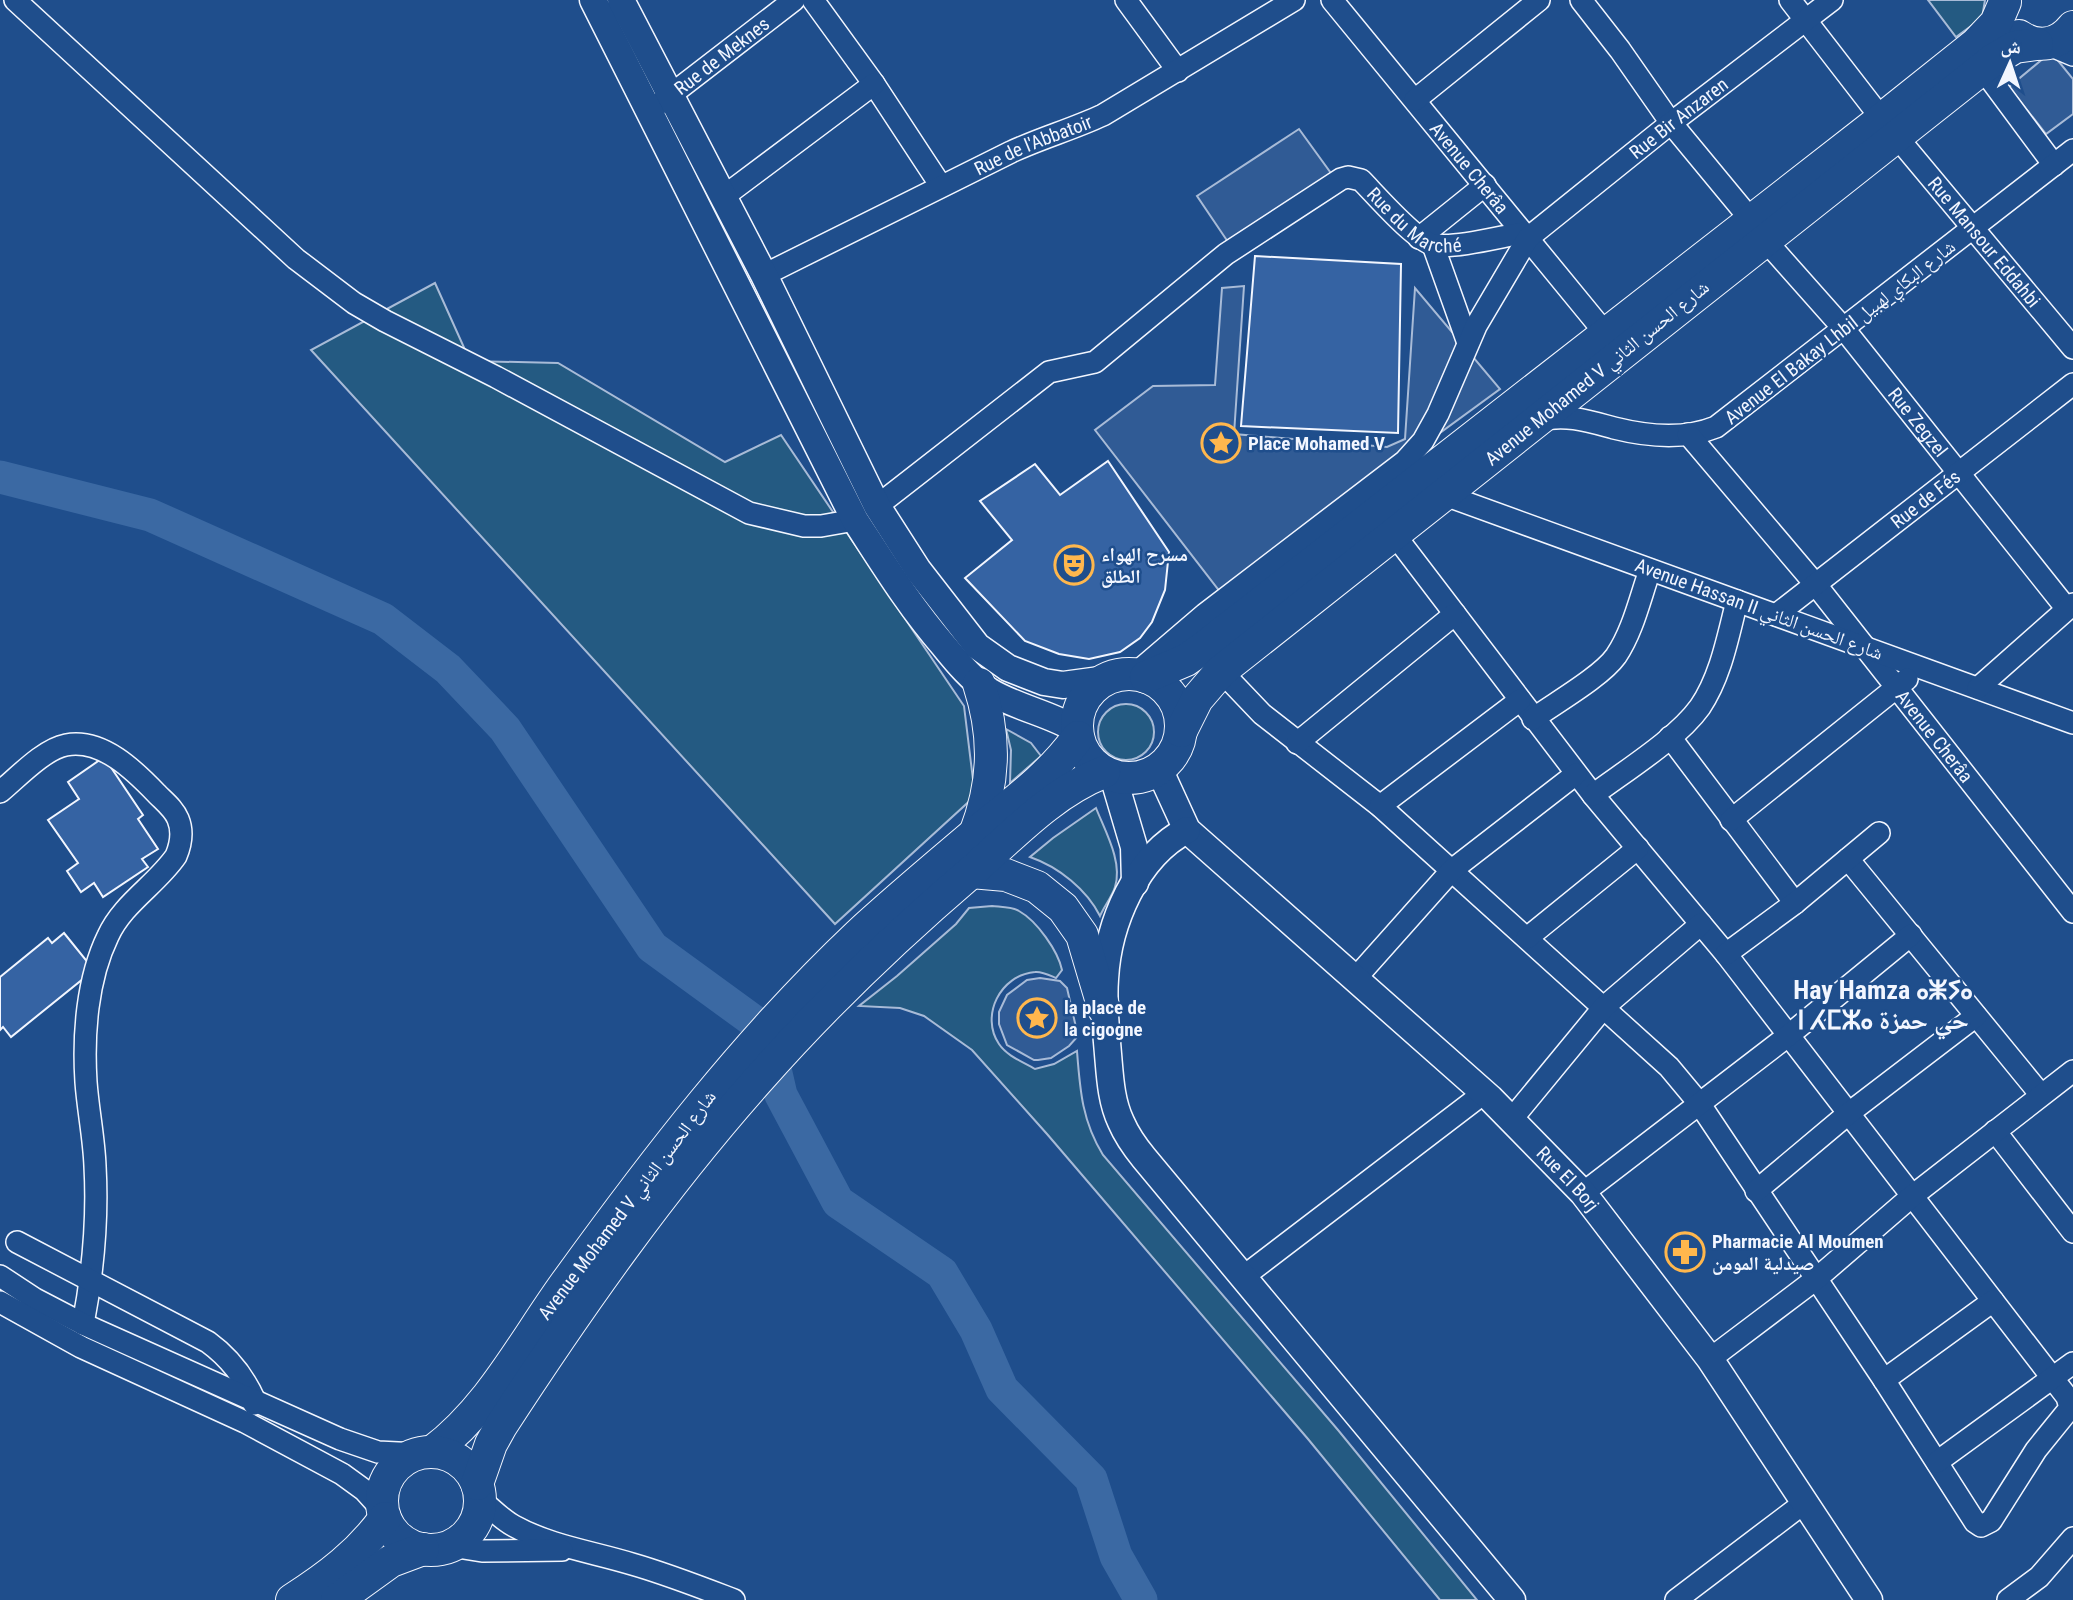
<svg xmlns="http://www.w3.org/2000/svg" width="2073" height="1600" font-family="'Roboto Condensed','Noto Naskh Arabic','Noto Sans Tifinagh',sans-serif">
	<rect width="100%" height="100%" fill="#1f4e8c"/>
	<g fill="#245a82" stroke="#a8bbd7" stroke-width="2">
		<path d="M1928 0H1985L1982 18 1956 37Z"/>
		<path d="M435 283 470 361 558 363 725 462 781 435 964 706 975 796 835 924 311 350Z"/>
		<circle cx="1126" cy="732" r="28"/>
		<path d="M1006 729 1031 743 1041 756 1010 783 1011 750Z"/>
		<path d="M1096 808C1105 831 1123 862 1115 887 1112 897 1104 906 1100 916 1087 890 1059 867 1030 857L1053 838Z"/>
		<path d="M992 906C1000 907 1013 907 1019 911 1037 921 1058 951 1062 970L1056 978C1049 975 1041 971 1035 972 1000 975 980 1016 999 1044 1007 1056 1023 1062 1035 1069L1054 1064 1077 1051C1080 1090 1082 1121 1103 1155L1338 1430 1477 1600H1440L1308 1439 1047 1134 972 1050 924 1016 900 1008 859 1006 897 976 956 924 969 908Z"/>
	</g>
	<g fill="#305b95" stroke="#a8bbd7" stroke-width="2">
		<path d="M2051 52 2073 79V114L2046 134 2009 87Z"/>
		<path d="M1299 129 1333 176 1228 242 1197 196Z"/>
		<path d="M1244 286 1234 434 1387 447 1405 439 1415 288 1500 389 1221 593 1095 430 1153 386 1215 385 1222 288Z"/>
		<path d="M1040 978 1060 981 1067 988 1078 1036 1069 1046 1051 1058 1038 1060H1034L1007 1045 999 1024V1012L1007 995 1027 980Z"/>
	</g>
	<g fill="none" stroke-linecap="round" stroke-linejoin="round">
		<path stroke="#3b69a3" stroke-width="33" d="M0 477 150 515 383 619 448 669 505 729 652 947 766 1030 781 1095 838 1202 942 1273 976 1330 1002 1389 1091 1479 1116 1556 1141 1600"/>
	</g>
	<g fill="#3563a3" stroke="#f2f6ff" stroke-width="2">
		<path d="M1255 256 1401 264 1398 433 1241 426Z"/>
		<path d="M1108 461 1169 552 1165 590 1152 622 1140 638 1120 652 1089 659 1059 654 1025 641 965 578 1012 540 980 501 1035 464 1060 495Z"/>
		<path d="M104 757 143 815 138 819 158 849 142 859 148 867 103 897 94 883 81 892 67 871 78 863 48 820 79 799 68 782Z"/>
		<path d="M64 933 94 970 11 1037 3 1027 0 1030V977L48 938 52 943Z"/>
	</g>
	<g fill="none" stroke-linecap="round" stroke-linejoin="round">
		<g stroke="#f2f6ff" stroke-width="24">
			<g id="minor">
				<path d="M15 0 296 259 354 303 385 321 496 377 749 513 804 526H821L855 520"/>
				<path d="M813 0 874 84 941 186"/>
				<path d="M1126 0 1178 71"/>
				<path id="s1" d="M1332 0 1606 334"/>
				<path d="M1581 0 1620 50 1671 123 1752 221"/>
				<path d="M1790 0 1882 119"/>
				<path d="M2047 44 2073 55"/>
				<path d="M1982 68 2054 165"/>
				<path d="M1415 100 1539 0"/>
				<path id="s2" d="M659 104 794 0"/>
				<path id="s3" d="M1896 136 2073 348"/>
				<path d="M723 197 874 84"/>
				<path d="M1419 238 1485 185"/>
				<path id="s4" d="M1765 240 1844 329 2067 609"/>
				<path d="M1433 245 1468 343"/>
				<path id="s5" d="M764 275 1011 152C1041 138 1073 129 1103 115L1294 0"/>
				<path d="M1540 420C1567 414 1588 421 1614 428 1646 436 1684 440 1716 427L2073 150"/>
				<path id="s6" d="M1688 434 1816 585 2073 912"/>
				<path d="M1445 495 2073 723"/>
				<path id="s7" d="M877 506 1049 372 1095 362 1226 254 1341 179 1348 177 1361 180C1375 194 1417 243 1435 245 1458 248 1499 237 1523 233"/>
				<path id="s8" d="M1776 615 2073 384"/>
				<path d="M1221 671 1262 714 1380 806 1669 1067 1699 1103 1884 1380 1975 1522 1981 1526 1991 1521 2036 1450 2070 1408 2067 1397 1726 954 1593 795 1394 534"/>
				<path id="s9" d="M1136 673 1205 614 1405 461 1423 441 1438 414 1476 326 1528 238 1671 123 1832 0"/>
				<path d="M1978 688 2073 604"/>
				<path d="M1533 719C1555 703 1601 677 1616 656 1633 631 1640 598 1650 570"/>
				<path d="M1670 737 1795 903"/>
				<path d="M1297 743 1455 614"/>
				<path d="M0 792C17 778 44 749 66 745 102 738 135 771 157 794 165 802 174 809 178 819 183 831 181 844 176 856 156 885 123 903 108 936 87 979 83 1035 86 1082 88 1110 94 1138 95 1166 98 1219 93 1272 83 1324"/>
				<path d="M1593 795C1625 771 1677 739 1700 707 1721 676 1728 636 1737 601"/>
				<path d="M1380 806 1520 700"/>
				<path d="M1731 820 1907 679"/>
				<path d="M1848 859 2041 1095"/>
				<path d="M1527 938 1638 848"/>
				<path d="M1726 954 1795 903 1879 833"/>
				<path d="M1354 980 1452 870 1576 774"/>
				<path d="M1511 1120 1604 1007 1701 924"/>
				<path d="M1995 1131 2073 1232"/>
				<path d="M1756 1191 1849 1113 1976 1016"/>
				<path d="M1583 1193 1789 1035 1911 935"/>
				<path d="M17 1242 208 1342C230 1358 244 1376 255 1401L254 1404"/>
				<path d="M0 1276 35 1299 83 1324 340 1439 378 1452 418 1454"/>
				<path d="M1243 1277 1484 1093"/>
				<path d="M0 1302 81 1347 245 1422 342 1474 364 1490 383 1511"/>
				<path d="M1710 1359 1816 1279 1911 1197 2073 1071"/>
				<path d="M1884 1380 1993 1301"/>
				<path d="M1937 1462 2073 1363"/>
				<path d="M480 1499C491 1508 501 1519 514 1526 550 1546 593 1552 632 1564 667 1574 700 1587 734 1600"/>
				<path d="M451 1546 482 1551 562 1550"/>
				<path d="M1676 1600 1804 1503"/>
				<path d="M2008 1600 2039 1577 2073 1538"/>
			</g>
		</g>
		<g stroke="#f2f6ff" stroke-width="29">
			<g id="major">
				<path d="M593 0 855 520C883 563 910 607 944 646 957 662 972 680 989 691 1017 708 1049 713 1077 730"/>
				<path d="M621 0 764 275 877 506 918 570 977 646 1008 668 1044 682 1063 685 1107 679"/>
				<path id="s10" d="M1159 769 1187 830 1490 1098 1583 1193 1710 1359 1869 1600"/>
				<path d="M1113 776 1134 847 1135 883"/>
				<path d="M1187 830C1136 856 1108 924 1105 979 1103 1005 1106 1029 1108 1054 1110 1077 1111 1101 1121 1122 1127 1136 1135 1147 1144 1158L1512 1600"/>
			</g>
		</g>
		<g stroke="#f2f6ff" stroke-width="34">
			<g id="highway">
				<path d="M2019 36C2038 49 2059 45 2073 27"/>
				<circle cx="1129" cy="726" r="52"/>
				<path d="M1146 677 1186 660 1203 648 1882 119 1976 44 1996 23 2005 2"/>
				<path d="M1181 731 1197 699 1221 671 1993 60 2015 47 2037 44"/>
				<path d="M975 834C995 782 996 736 979 684"/>
				<path d="M971 872 1006 875 1037 887 1063 908 1082 935 1104 1009"/>
				<path d="M432 1452C490 1409 524 1341 566 1283 655 1160 747 1040 858 935 897 899 938 865 978 831 1014 802 1051 775 1078 737"/>
				<circle cx="431" cy="1501" r="49"/>
				<path d="M477 1484 491 1444 501 1426C579 1306 662 1188 757 1081 823 1006 894 938 970 873 1012 836 1051 793 1104 772"/>
				<path d="M292 1600C328 1577 360 1553 385 1518"/>
				<path d="M337 1600 391 1561 423 1549"/>
			</g>
		</g>
		<use href="#minor" stroke="#1f4e8c" stroke-width="21"/>
		<use href="#major" stroke="#1f4e8c" stroke-width="26"/>
		<use href="#highway" stroke="#1f4e8c" stroke-width="32"/>
	</g>
	<defs>
		<g id="sight-ring" transform="scale(2.0125)"><circle r="9.5" fill="#1f4e8c" stroke="#ffb74d" stroke-width="1.5"/><path d="M0-6L1.8-2.2L6-1.7L2.9 1.2L3.7 5.4L0 3.3L-3.7 5.4L-2.9 1.2L-6-1.7L-1.8-2.2Z" fill="#ffb74d"/></g>
		<g id="theatre-ring" transform="scale(2.0125)"><circle r="9.5" fill="#1f4e8c" stroke="#ffb74d" stroke-width="1.5"/><path d="M-5-5.5Q0-4 5-5.5V0Q5 5 0 6Q-5 5-5 0ZM-3.3-2.5H-1v1.5H-3.3ZM1-2.5H3.3v1.5H1ZM-2.8 1Q0 5.5 2.8 1Z" fill="#ffb74d"/></g>
		<g id="pharmacy-ring" transform="scale(2.0125)"><circle r="9.5" fill="#1f4e8c" stroke="#ffb74d" stroke-width="1.5"/><path d="M-2-6h4v4h4v4h-4v4h-4v-4h-4v-4h4Z" fill="#ffb74d"/></g>
	</defs>
	<g fill-rule="evenodd">
		<use href="#sight-ring" x="1221" y="443"/>
		<use href="#theatre-ring" x="1074" y="565"/>
		<use href="#sight-ring" x="1037" y="1018"/>
		<use href="#pharmacy-ring" x="1685" y="1252"/>
	</g>
	<g text-anchor="middle" dominant-baseline="central" stroke-width="5" stroke-linejoin="round" paint-order="stroke">
		<g font-size="19" fill="#f2f6ff" stroke="#1f4e8c">
			<text stroke="none"><textPath href="#s2" startOffset="79">Rue de Meknes</textPath></text>
			<text stroke="none"><textPath href="#s9" startOffset="791">Rue Bir Anzaren</textPath></text>
			<text stroke="none"><textPath href="#s5" startOffset="299">Rue de l'Abbatoir</textPath></text>
			<text stroke="none"><textPath href="#s1" startOffset="217">Avenue Cherâa</textPath></text>
			<text stroke="none"><textPath href="#s7" startOffset="663">Rue du Marché</textPath></text>
			<text stroke="none"><textPath href="#s3" startOffset="138">Rue Mansour Eddahbi</textPath></text>
			<text transform="translate(1840 332) rotate(-38)">Avenue El Bakay Lhbil شارع البكاي لهبيل</text>
			<text transform="translate(1597 373) rotate(-39)">Avenue Mohamed V شارع الحسن الثاني</text>
			<text stroke="none"><textPath href="#s4" startOffset="238">Rue Zegzel</textPath></text>
			<text stroke="none"><textPath href="#s8" startOffset="189">Rue de Fés</textPath></text>
			<text transform="translate(1759 609) rotate(20)">Avenue Hassan II شارع الحسن الثاني</text>
			<text stroke="none"><textPath href="#s6" startOffset="390">Avenue Cherâa</textPath></text>
			<text stroke="none"><textPath href="#s10" startOffset="584">Rue El Borj</textPath></text>
			<text transform="translate(627 1205) rotate(-53)">Avenue Mohamed V شارع الحسن الثاني</text>
		</g>
		<g font-size="19" font-weight="bold" fill="#f2f6ff" stroke="#1f4e8c" text-anchor="start">
			<text x="1248" y="443">Place Mohamed V</text>
			<text x="1101" y="554">مسرح الهواء<tspan x="1101" dy="22">الطلق</tspan></text>
			<text x="1064" y="1007">la place de<tspan x="1064" dy="22">la cigogne</tspan></text>
			<text x="1712" y="1241">Pharmacie Al Moumen<tspan x="1712" dy="22">صيدلية المومن</tspan></text>
		</g>
		<g font-size="26" font-weight="bold" fill="#f2f6ff" stroke="#1f4e8c">
			<text x="1883" y="990">Hay Hamza ⴰⵥⵢⴰ<tspan x="1883" dy="30">ⵏ ⵃⵎⵣⴰ حي حمزة</tspan></text>
		</g>
	</g>
	<g transform="translate(2010 63) rotate(3)" stroke="#1f4e8c" stroke-width="5" paint-order="stroke">
	<path d="M0-5L12 26L0 18L-12 26Z" fill="#f2f6ff"/>
	<text y="-10" font-size="19" font-weight="bold" text-anchor="middle" fill="#f2f6ff">ش</text>
	</g>
</svg>
